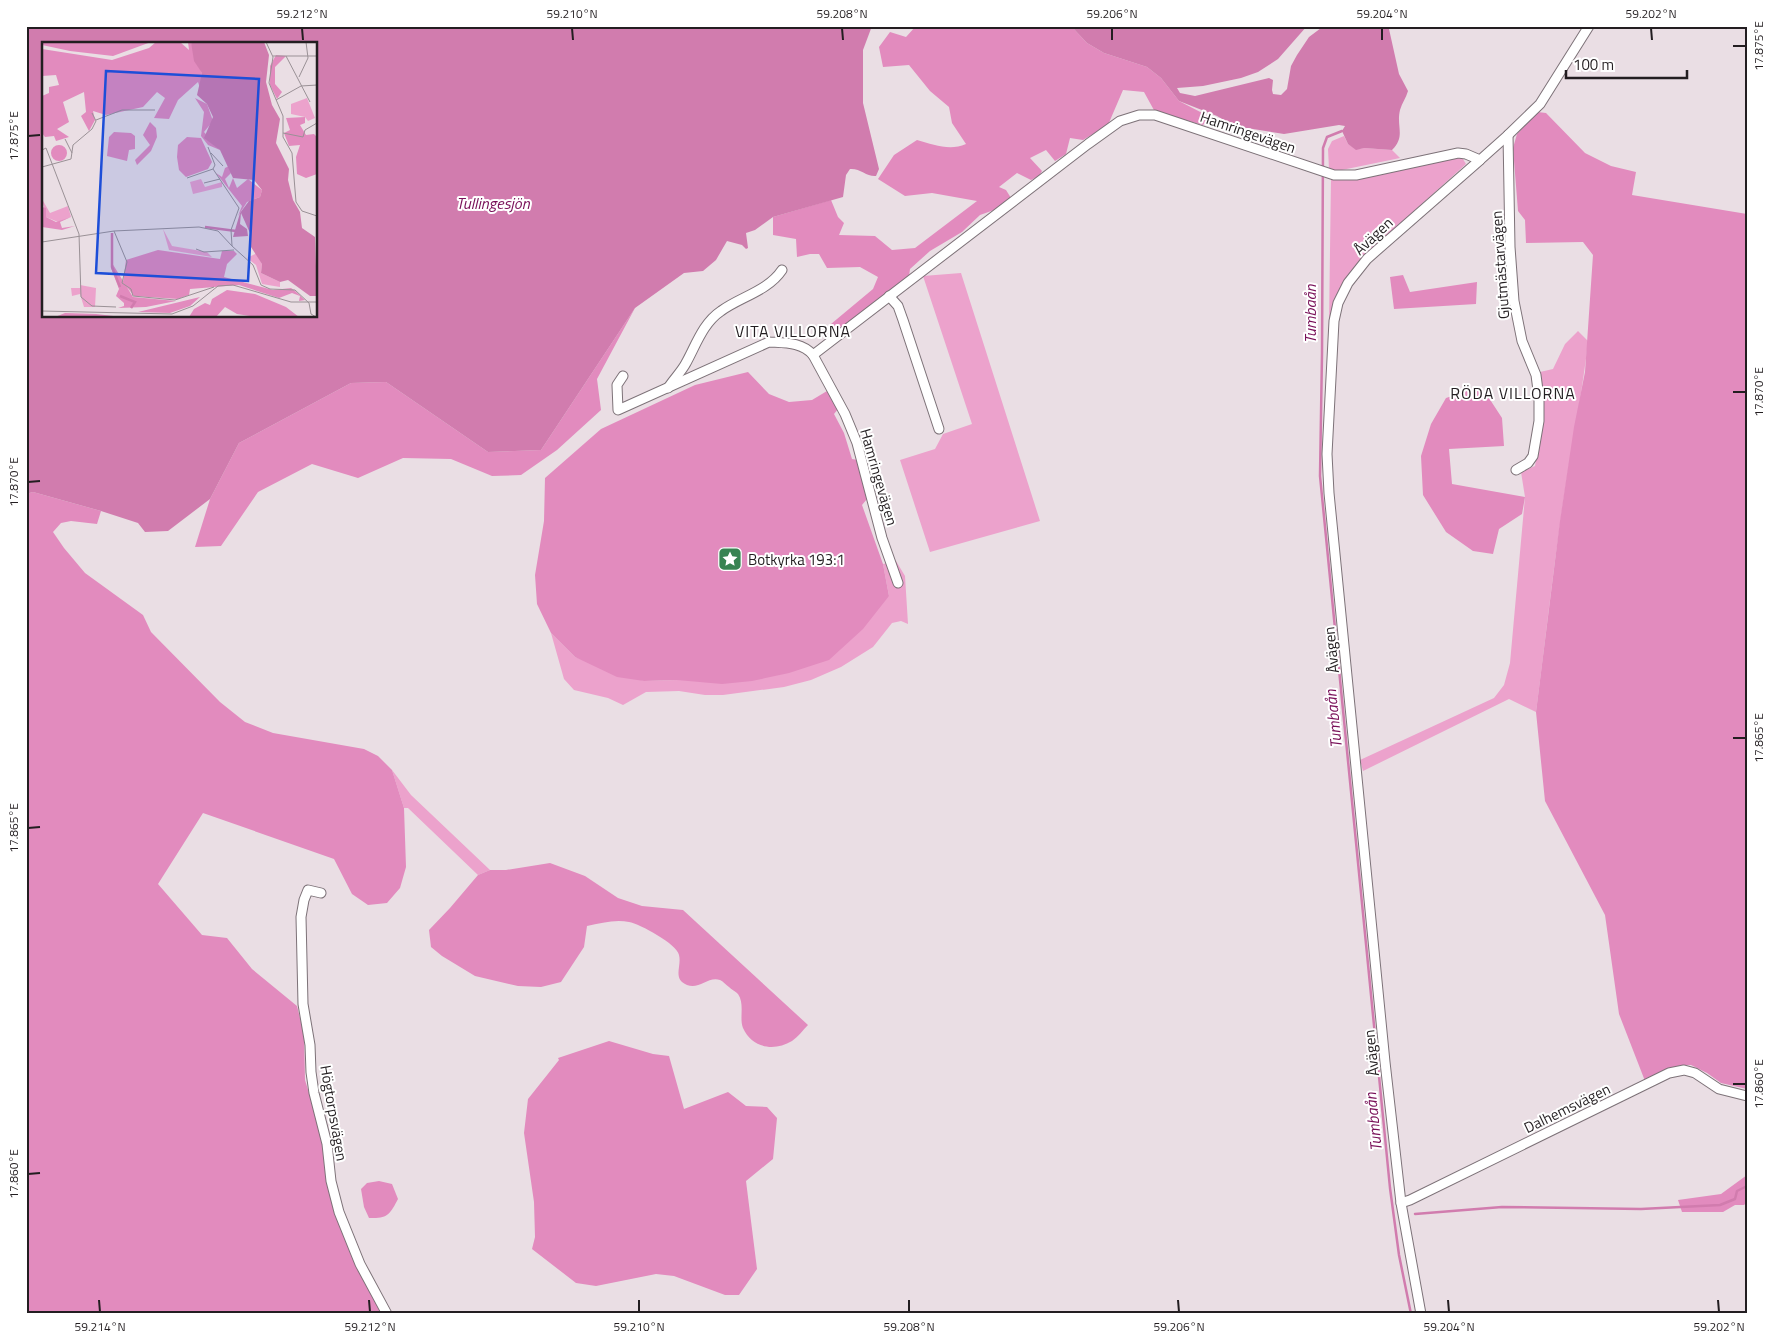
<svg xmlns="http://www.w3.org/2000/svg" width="1773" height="1340" font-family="'Titillium Web',sans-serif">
	<rect width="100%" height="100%" fill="#eadee4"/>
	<g fill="#eca2cc">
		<path d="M1344 136 1348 144 1356 149 1364 148 1392 150 1400 158 1337 171 1329 169 1328 149 1332 141Z"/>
		<path d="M1461 156 1466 164 1363 257 1345 280 1334 299 1329 323 1331 179H1358Z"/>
		<path d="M961 273 1040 521 930 552 900 460 935 449 943 434 972 424 923 276Z"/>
		<path d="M1578 331 1588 341C1583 389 1573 436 1566 484 1554 560 1546 636 1536 712L1509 699 1363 771 1360 760 1494 698 1504 685 1510 663 1525 497 1521 472 1535 466C1541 431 1545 408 1540 372L1553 369 1565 344Z"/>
		<path d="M896 561 905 576 908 624 901 621 892 623 873 647 841 667 811 680 784 687 723 695H705L679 691 646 692 623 705 608 698 574 690 564 679 551 633 575 657 644 681 677 680 889 596 883 564Z"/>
		<path d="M392 770 411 795 490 870 478 875 408 808H404Z"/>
	</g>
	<g fill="#e28bbe">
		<path d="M916 26H1071L1087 43 1104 53 1147 67 1161 78 1179 101 1210 117 1203 125 1155 112 1144 92 1123 90 1108 125 1083 140 1070 138 1066 154 1055 161 1046 150 1030 158 1042 171 1039 176 1031 180 1017 173 999 187 1006 190 1011 198 994 210 980 215 962 232 930 251 910 269 909 276 839 330 831 324 873 289 878 277 860 267 827 268 819 254H810L797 257 796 239 773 235V217L831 200 838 217 844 223 839 235 875 236 892 250 915 248 977 201 932 193 905 196 878 179 894 155 917 140C934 145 950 151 966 144L952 123 949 107 930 91 909 65 883 67 879 47 890 32 906 37Z"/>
		<path d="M1538 112 1546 113 1585 153 1611 166 1636 172 1632 195 1747 214V1089L1721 1083 1707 1073 1691 1065H1681L1645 1081 1619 1014 1605 915 1545 801 1536 712 1560 521 1574 427 1585 372 1593 255 1583 242 1526 243 1525 220 1518 211 1513 148 1517 134Z"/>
		<path d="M1403 275 1410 292 1477 282 1476 304 1394 309 1390 277Z"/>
		<path d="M635 308 597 379 601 410 557 450 521 475 492 476 451 459 403 458 358 478 312 464 258 492 221 546 195 547 210 499 239 443 351 383 386 382 488 452 541 450Z"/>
		<path d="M748 372 769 394 789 402 812 400 827 391 838 409 834 414 844 433 852 459 858 460 867 499 862 505 883 564 889 596 863 629 829 660 789 673 752 681 722 684 677 680 644 681 617 677 575 657 551 633 537 604 535 575 544 521 545 478 601 429 695 385Z"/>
		<path d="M1473 389 1487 395 1502 418 1504 446 1449 449 1452 484 1525 497 1522 514 1499 529 1493 554 1473 551 1446 532 1423 495 1421 456 1431 424 1446 398Z"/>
		<path d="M33 492 101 511 97 524 71 521 61 523 53 532 64 548 85 573 143 615 151 632 220 702 245 722 273 733 364 749 378 756 392 770 404 808 406 867 400 888 387 903 368 905 352 894 334 859 203 813 158 884 202 935 227 938 252 969 297 1006 304 1034 305 1080 323 1138 338 1216 356 1265 382 1314H26V494Z"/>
		<path d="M550 863 585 876 618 898 642 906 683 910 808 1025C803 1030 798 1037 792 1041 774 1052 752 1048 743 1028 739 1018 745 1004 738 994 736 992 731 989 729 987 726 985 723 981 720 980 708 976 699 990 687 985 672 979 682 966 679 955 677 944 640 924 629 922 616 919 601 923 587 926L584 947 561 982 541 987 518 986 475 976 442 956 431 947 429 930 450 908 478 875 490 870H506Z"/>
		<path d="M609 1041 653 1054 669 1056 684 1109 728 1092 746 1106 767 1107 777 1118 773 1159 746 1181 757 1269 739 1295H725L674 1276 656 1274 596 1286 576 1283 532 1249 535 1237 534 1202 524 1133 528 1099 559 1060 558 1058Z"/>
		<path d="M1747 1175V1202L1744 1205H1735L1723 1212H1682L1678 1200 1721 1194Z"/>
		<path d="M379 1181 392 1184 398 1199C390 1214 388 1219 369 1218L364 1207 361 1189 367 1183Z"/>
	</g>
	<g fill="#d17cae" fill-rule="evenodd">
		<path d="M26 26H872L863 50V103L879 169 876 176C867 177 860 168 850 169L846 175 843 197 773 217 755 230 746 233 748 248 746 249 742 245 727 241 716 260 703 271 684 273 635 308 541 450 488 452 386 382 351 383 239 443 210 499 168 531 145 532 138 523 101 511 33 492 26 494ZM44 44H316V316H44Z"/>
		<path d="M1071 26H1307L1278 59 1258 72 1241 78 1203 86 1177 88 1180 93 1195 96 1269 78 1273 80 1272 90 1273 94 1281 95 1287 89 1291 66 1297 55 1309 37 1321 28 1335 29 1345 26H1387L1389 29 1399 74 1408 91C1406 98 1402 103 1400 110 1396 127 1406 136 1392 150L1364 148 1356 150 1348 144 1342 131 1345 126 1339 125 1284 134 1234 126 1217 116 1179 101 1161 78 1147 67 1104 53 1087 43Z"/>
	</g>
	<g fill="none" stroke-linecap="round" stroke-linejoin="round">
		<g stroke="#d17cae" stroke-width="2.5">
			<path d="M1342 131 1327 137 1323 148 1322 354 1320 476 1390 1188 1399 1255 1411 1314"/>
			<path d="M1415 1214 1502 1207 1641 1209 1720 1205 1735 1199 1737 1191 1747 1186"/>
		</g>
		<g stroke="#7d7278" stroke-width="11">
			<g id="minor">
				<path d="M1508 135 1510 247 1514 301 1522 341 1536 375 1539 398V421L1533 456 1528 463 1516 470"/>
				<path d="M889 296 898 306 903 320 939 429"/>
				<path d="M813 355 845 414 857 443 882 538 898 583"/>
				<path d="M623 376 617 385 618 410 769 342C785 343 802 342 813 355L1088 144 1120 121 1139 115H1155L1334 175H1356L1458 153 1466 154 1480 160 1508 135 1540 104 1589 26"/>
				<path d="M668 388C673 380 682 371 686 363 696 345 703 323 721 311 740 297 768 291 782 270"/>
				<path d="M321 893 308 890 304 900 301 917 303 1004 310 1045 311 1072 314 1093 327 1144 331 1181 339 1212 360 1264 387 1314"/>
				<path d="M1401 1203 1410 1200 1669 1073 1684 1070 1695 1073 1719 1089 1747 1096"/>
				<path d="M1421 1314 1401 1203 1385 1062 1329 493 1327 454 1334 321 1338 303 1348 283 1367 259 1480 160"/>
			</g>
		</g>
		<use href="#minor" stroke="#fff" stroke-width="9"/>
	</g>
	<path fill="none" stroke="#231e21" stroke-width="2" d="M302 28 303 40M572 28 573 40M842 28 843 40M1112 28V40M1382 28V40M1651 28 1652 40M1733 46H1746M28 136 40 135M1733 392H1746M28 482 40 481M1733 738H1746M28 828 40 827M1733 1084H1746M28 1174 40 1173M99 1300 100 1312M369 1300 370 1312M639 1300V1312M909 1300V1312M1178 1300 1179 1312M1448 1300 1449 1312M1718 1300 1719 1312"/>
	<defs>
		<g id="sight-square" transform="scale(1.25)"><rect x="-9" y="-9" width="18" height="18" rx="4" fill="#378352" stroke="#fff"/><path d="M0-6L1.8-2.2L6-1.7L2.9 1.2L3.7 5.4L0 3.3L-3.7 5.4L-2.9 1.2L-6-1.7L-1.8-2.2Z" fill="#fff"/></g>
	</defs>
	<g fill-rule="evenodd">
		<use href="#sight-square" x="730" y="559"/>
	</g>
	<g text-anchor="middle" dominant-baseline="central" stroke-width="4" stroke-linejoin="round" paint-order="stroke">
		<g font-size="15" fill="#231e21" stroke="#fff">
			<text transform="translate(1248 132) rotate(19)">Hamringevägen</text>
			<text transform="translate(1373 236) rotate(-43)">Åvägen</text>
			<text transform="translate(1500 265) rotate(-94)">Gjutmästarvägen</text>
			<text transform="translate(879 477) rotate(74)">Hamringevägen</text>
			<text transform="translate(1331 650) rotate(-96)">Åvägen</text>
			<text transform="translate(1371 1053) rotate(-96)">Åvägen</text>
			<text transform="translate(1567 1108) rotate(-26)">Dalhemsvägen</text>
			<text transform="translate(334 1113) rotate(80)">Högtorpsvägen</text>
		</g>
		<g font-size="15" fill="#231e21" stroke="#fff" text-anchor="start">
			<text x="748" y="559">Botkyrka 193:1</text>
		</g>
		<g font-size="16" font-style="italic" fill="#780f58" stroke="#fff">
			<text x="493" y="203">Tullingesjön</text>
			<text transform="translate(1310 314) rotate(-90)">Tumbaån</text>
			<text transform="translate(1333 719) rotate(-96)">Tumbaån</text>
			<text transform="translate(1373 1122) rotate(-96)">Tumbaån</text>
		</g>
		<g font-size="16" letter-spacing="1" fill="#231e21" stroke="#fff">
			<text x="793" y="331">VITA VILLORNA</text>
			<text x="1513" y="393">RÖDA VILLORNA</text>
		</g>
	</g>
	<g transform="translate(42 42)">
		<rect width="275" height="275" fill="#eadee4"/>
		<path d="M265 56 273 76 266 79 263 75 249 72V62ZM159 137 163 145 180 140V145L151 152 148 140ZM0 157 8 171 26 164 29 175 16 180 4 175ZM121 187 130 204 165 210 170 215 127 208ZM215 211 220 222 219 231 238 240V245L220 242 214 223 205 216ZM38 243 54 246 53 265H42L38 252 30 254 29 246H38Z" fill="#eca2cc"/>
		<path d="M0 0H109L71 14 28 9 0 3ZM114 0H138L147 8 146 0H149L160 31 158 46 156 40 136 58 127 77 112 76 123 56 115 50 101 65 64 73 51 69 53 78 47 89 39 74 44 70 42 50 21 60 27 80 15 87 27 95 14 99 12 94 3 95 0 91V54L7 51V45L17 43 14 33 0 34V7L70 18 107 6ZM234 13 244 14 233 25V42L240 50 235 57 228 43V24ZM153 56 165 62 171 79 162 90 178 108 166 103 159 94 162 70ZM263 75V81L258 83 264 93 272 92 275 95V132L264 136 255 132 254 115 258 103 247 104 242 91 248 88 244 76ZM108 80 114 86 115 95 109 109 95 123 93 118 108 103 101 93ZM72 90 89 91 93 94V107L87 108 85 119 65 114 67 95ZM145 95 159 96 170 120 166 127 144 135 137 128 135 115 136 103ZM9 111a8 8 0 1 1 16 0a8 8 0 1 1-16 0ZM187 124 189 131 183 137 187 146 191 136 195 146 206 137 220 148 218 155 205 160 196 174 200 164 174 131 180 135 183 126ZM0 165 4 166V175L14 180 29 175 18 180 20 186 33 184 20 188 0 185ZM116 208 178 217 180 209H192L195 212 185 222 182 235 231 248 249 246 252 248 263 258 257 259 258 254 250 251 237 256 197 243 148 247 147 253 136 257 92 254 81 240 84 218ZM70 221 91 255 134 259 104 265 76 266 82 264V261L74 254 77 247 69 226ZM185 248 213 252 244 265 257 275H214L195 272 183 265 174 275H147L152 267 163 261 168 263 170 257ZM158 255 148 264 128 271 96 270ZM23 271 54 272 80 275H13Z" fill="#e28bbe"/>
		<path d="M149 0H222L227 13 224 40 230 63 238 77 234 101 247 127 246 138 251 158 258 170 260 186 273 195 275 254H268L246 238 238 240 219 231 220 222 209 205 208 191 199 171 198 182 205 187 206 194 191 195 198 171 207 159 218 155 220 148 212 138 191 136 178 108 162 96 171 75 165 62 155 53 160 31 152 19Z" fill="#d17cae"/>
		<path fill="none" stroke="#d17cae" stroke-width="2.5" d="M163 185 194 189M70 191V225L78 245M78 254 93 260 89 266"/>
		<path fill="none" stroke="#9a9196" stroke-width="1" d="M224 0 231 15 227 41 241 74V95L250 111 254 160 260 169 275 174M231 14H275M244 14 268 60M257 35 266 16 264 0M234 58 259 44 275 43M275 58V78M54 78 80 68H113M241 91 261 95 263 88 275 81M23 97 30 111M166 105 173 123 171 127 197 166 189 188 190 204 211 223 219 243 228 247 253 248 267 261 269 272 274 275M0 108 4 106 37 192 39 255 50 264 74 265M169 111 181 124M0 125 29 117 31 103 50 87 54 79 50 71M145 136 171 127M162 141 178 137M72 189 85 220 80 241 89 247 91 254 133 258 172 245M0 200 72 189 157 185 176 189 190 204M154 207 162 210 192 208M0 269 130 272 151 264 176 244 191 243 249 260H275"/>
		<path fill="#1d4ed8" fill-opacity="0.15" stroke="#1d4ed8" stroke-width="2.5" d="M64 29 217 37 206 239 54 231Z"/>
		<rect width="275" height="275" fill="none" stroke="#231e21" stroke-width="2.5"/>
	</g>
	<rect width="1773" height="1340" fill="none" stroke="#ffffff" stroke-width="55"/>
	<path d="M1566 70v8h121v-8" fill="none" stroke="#231e21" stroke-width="2.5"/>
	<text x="1573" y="70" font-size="15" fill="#231e21" stroke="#ffffff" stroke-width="4" paint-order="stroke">100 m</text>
	<rect x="28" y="28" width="1718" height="1284" fill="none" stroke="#231e21" stroke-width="2"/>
	<g font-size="12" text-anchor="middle" fill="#231e21">
		<text x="302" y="18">59.212°N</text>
		<text x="572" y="18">59.210°N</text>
		<text x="842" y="18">59.208°N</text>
		<text x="1112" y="18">59.206°N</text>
		<text x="1382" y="18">59.204°N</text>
		<text x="1651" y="18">59.202°N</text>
		<text transform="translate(1759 46) rotate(-90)" y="4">17.875°E</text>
		<text transform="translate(14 136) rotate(-90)" y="4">17.875°E</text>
		<text transform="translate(1759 392) rotate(-90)" y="4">17.870°E</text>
		<text transform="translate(14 482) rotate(-90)" y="4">17.870°E</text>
		<text transform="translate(1759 738) rotate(-90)" y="4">17.865°E</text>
		<text transform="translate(14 828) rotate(-90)" y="4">17.865°E</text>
		<text transform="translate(1759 1084) rotate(-90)" y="4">17.860°E</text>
		<text transform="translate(14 1174) rotate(-90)" y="4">17.860°E</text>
		<text x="100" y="1331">59.214°N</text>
		<text x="370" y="1331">59.212°N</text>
		<text x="639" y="1331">59.210°N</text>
		<text x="909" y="1331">59.208°N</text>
		<text x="1179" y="1331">59.206°N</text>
		<text x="1449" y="1331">59.204°N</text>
		<text x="1719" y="1331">59.202°N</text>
	</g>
</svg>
